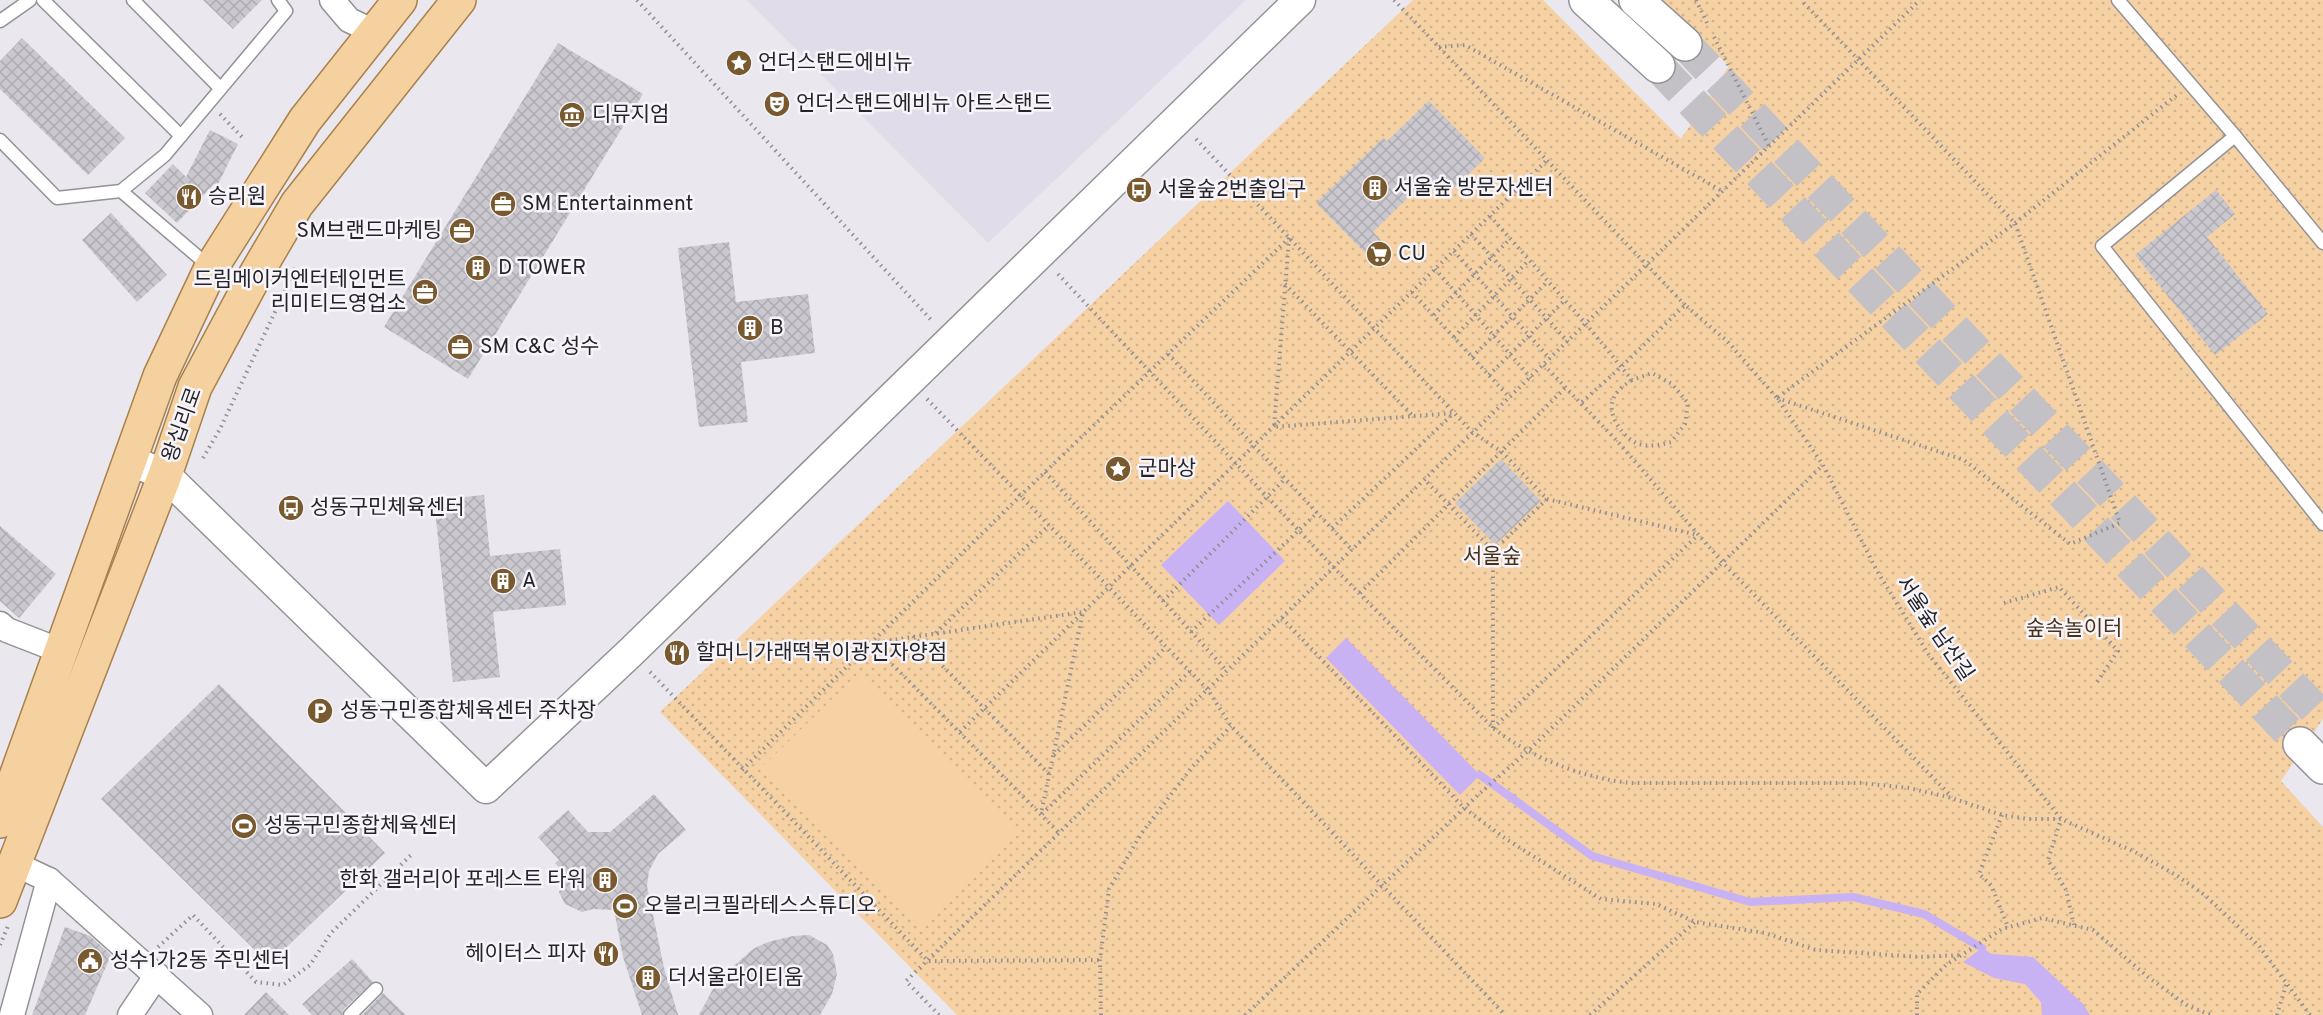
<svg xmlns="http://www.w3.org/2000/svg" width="2323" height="1015" font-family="Overpass,'Noto Sans KR',sans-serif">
	<defs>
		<pattern id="park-dots" width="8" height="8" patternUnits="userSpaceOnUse" patternTransform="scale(1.5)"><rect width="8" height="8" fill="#f5d1a3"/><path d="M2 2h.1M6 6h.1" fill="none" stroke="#d2b38c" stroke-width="1.8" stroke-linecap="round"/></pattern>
		<pattern id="building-cross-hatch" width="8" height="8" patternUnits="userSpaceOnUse" patternTransform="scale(1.5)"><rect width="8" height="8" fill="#cac8ce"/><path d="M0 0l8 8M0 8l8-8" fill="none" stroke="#adacb1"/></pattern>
	</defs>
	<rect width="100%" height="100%" fill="#eae8ee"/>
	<path fill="#e0dce9" d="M747 0H1246L988 243Z"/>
	<path fill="url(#park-dots)" d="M1413 0H1543L1681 139 1729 66 1662 0H2323V719L2281 781 2323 827V1015H957L660 712Z"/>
	<path fill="#f5d1a3" d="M861 671 1020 832 922 928 763 766Z"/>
	<g fill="#c9b2f4">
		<path d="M1228 501 1285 561 1219 625 1161 565Z"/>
		<path d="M1346 638 1480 775 1460 795 1326 658Z"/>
		<path d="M1982 948 1992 954 2033 957 2083 1004 2090 1015H2042L2041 1002 2025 984 1994 978 1963 962Z"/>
	</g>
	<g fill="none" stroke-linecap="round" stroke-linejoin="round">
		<path stroke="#c9b2f4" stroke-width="8" d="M1480 775 1592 856 1750 902 1853 897 1924 914 1982 948"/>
	</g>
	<g fill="url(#building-cross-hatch)">
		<path d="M203 0H262L233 29Z"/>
		<path d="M22 38 125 138 88 175 0 89V61Z"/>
		<path d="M558 43 643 94 468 379 384 327Z"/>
		<path d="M1429 101 1485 158 1445 197 1427 179 1373 232 1392 252 1378 266 1316 203 1383 138 1387 141Z"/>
		<path d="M210 130 238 144 217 186 214 184 177 223 145 193 173 164 186 177Z"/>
		<path d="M2216 190 2235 214 2207 237 2268 314 2215 355 2135 255Z"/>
		<path d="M111 213 167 275 137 302 82 240Z"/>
		<path d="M729 242 736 302 808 294 815 353 741 362 748 422 699 427 678 248Z"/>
		<path d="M1501 459 1541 501 1495 545 1455 503Z"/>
		<path d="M484 495 490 556 560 549 566 605 493 612 500 677 453 682 434 500Z"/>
		<path d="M0 526 56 574 19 618 0 601Z"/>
		<path d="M219 684 385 853 269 964 101 799Z"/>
		<path d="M654 794 686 830 658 854 649 871 647 886 664 968 678 1015H642L623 957 614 910 593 909 582 912 565 904 559 892 565 874 555 863 559 860 538 837 568 810 588 832H610Z"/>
		<path d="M65 927 90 936 111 955 85 1015H32Z"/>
		<path d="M809 935 827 945 833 954 837 974 832 994 820 1015H699L713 989 727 972 753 949 768 942 793 936Z"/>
		<path d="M352 959 373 982 344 1009 342 1015H312L302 1004Z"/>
		<path d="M266 992 289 1015H244Z"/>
		<path d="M383 993 406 1015H362Z"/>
	</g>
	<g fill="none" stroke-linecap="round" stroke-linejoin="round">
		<g stroke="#c3c1c6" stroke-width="33" stroke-dasharray="33 16" stroke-linecap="butt">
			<path d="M1685 44 2323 718"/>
			<path d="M1658 66 2300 744"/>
		</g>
		<g stroke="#939297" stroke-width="15">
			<g id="service">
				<path d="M43 0 181 136"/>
				<path d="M133 0 220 88"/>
				<path d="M2118 0 2235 136 2323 243"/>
				<path d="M0 21 30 0"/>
				<path d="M2235 136 2102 246 2323 524"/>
				<path d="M0 140 57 198 121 191 165 155 286 11 278 0"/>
				<path d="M121 191 210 267"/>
				<path d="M350 1015 376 989"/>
			</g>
		</g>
		<g stroke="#939297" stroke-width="27">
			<g id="minor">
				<path d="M332 0 349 20 374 32"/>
				<path d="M0 624 7 630 61 651"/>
				<path d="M15 864 49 880 200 1015"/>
				<path d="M12 1015 49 880"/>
				<path d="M130 1015 157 975"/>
			</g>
		</g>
		<g stroke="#939297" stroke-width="33">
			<path id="tertiary" d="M129 460 165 475 486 788 631 652 1300 0"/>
		</g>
		<g stroke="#939297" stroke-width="36">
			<g id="secondary">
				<path d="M1586 0 1658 66"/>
				<path d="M1636 0 1685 44"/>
				<path d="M2300 744 2323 767"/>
			</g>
		</g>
		<g stroke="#a8814c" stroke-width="36">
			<g id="primary">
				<path d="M0 821 160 376 211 268 305 120 400 0"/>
				<path d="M0 901 165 475 195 387 253 279 297 204 459 0"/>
			</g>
		</g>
		<g stroke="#908f93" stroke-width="4" stroke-dasharray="1.5 4.5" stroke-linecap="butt">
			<path d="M637 0 933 322"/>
			<path d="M1394 0 1685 305"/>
			<path d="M1696 0 1708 25"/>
			<path d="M1714 37 1769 146"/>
			<path d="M1439 47 1465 45 1722 191"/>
			<path d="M220 114 242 137"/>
			<path d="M1196 139 1472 432 1502 452 1547 499 1493 551 1425 480"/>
			<path d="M1490 216 1586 324 1632 380 1652 373 1672 384 1688 403 1685 424 1671 442C1661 445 1650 447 1639 444 1632 442 1625 435 1621 430 1605 409 1610 393 1632 380"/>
			<path d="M1471 234 1568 342"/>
			<path d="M1289 238 1274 427 1454 413"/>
			<path d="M1454 251 1550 359"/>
			<path d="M1435 269 1531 378"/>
			<path d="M1058 274 1334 568 1493 728C1532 758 1582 778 1631 783H1861L1909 788 1952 798 2002 815 2029 819H2061L2048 860 2066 890 2074 925"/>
			<path d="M1285 284 1412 415"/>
			<path d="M1412 292 1510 398"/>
			<path d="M1434 315 1510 239"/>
			<path d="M1454 337 1529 260"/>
			<path d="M1168 354 1352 550"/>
			<path d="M1472 357 1548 281"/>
			<path d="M1544 365 1618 442 1723 563 1952 797"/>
			<path d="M1489 375 1565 300"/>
			<path d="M1778 397 2015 223 2178 94"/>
			<path d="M1777 398 1964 460 2070 544 2120 523 2015 223 1801 0"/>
			<path d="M927 399 1208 690 1231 726 1505 1015"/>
			<path d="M1582 402 1621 367 1685 305 1727 341 1777 398 1823 465 1877 571 1929 655 2061 819 2135 852 2176 875 2206 896 2259 946 2310 1015"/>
			<path d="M203 458 220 429 297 265"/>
			<path d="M1045 472 1227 671"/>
			<path d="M1547 499 1698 535"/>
			<path d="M1332 528 1454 413"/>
			<path d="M1360 593 1566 387"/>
			<path d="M1163 601 1285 479"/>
			<path d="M2004 603 2059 587 2118 651 2097 682"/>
			<path d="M1282 618 1464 808 1506 839 1601 899 1656 904 1695 922 1765 933 1816 950 1920 957 1962 955"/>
			<path d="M1191 632 1317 513"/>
			<path d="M936 633 1049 525"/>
			<path d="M913 636 1049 774"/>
			<path d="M871 643 1059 833"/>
			<path d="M872 643 1083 612 1041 814"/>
			<path d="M650 672 928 961 1100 960"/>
			<path d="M1493 728 1698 535"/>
			<path d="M1493 728V551"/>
			<path d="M960 732 1547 160"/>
			<path d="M1054 755 1166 647"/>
			<path d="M742 770 1020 496 1289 238"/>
			<path d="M1042 814 1190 671"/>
			<path d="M2002 815 1979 874 1991 885 2008 927"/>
			<path d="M0 945 8 926"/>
			<path d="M158 947 193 915 256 982 283 985 310 965 331 933 411 855"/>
			<path d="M939 1015 906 981 1920 0"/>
			<path d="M1101 1015 1100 960 1109 889 1141 834 1192 767 1231 726"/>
			<path d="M1245 1015 1479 794 1528 751 1823 465"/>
			<path d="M1590 1015 1695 922"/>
			<path d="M1917 1015V994L1946 965 2002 929 2042 918 2093 930 2148 977 2188 1006 2211 1015"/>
			<path d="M2277 1015 2287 982"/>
		</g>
		<use href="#service" stroke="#fff" stroke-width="12"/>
		<use href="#minor" stroke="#fff" stroke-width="24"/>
		<use href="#tertiary" stroke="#fff" stroke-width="30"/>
		<use href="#secondary" stroke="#fff" stroke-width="33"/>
		<use href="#primary" stroke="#f5d1a0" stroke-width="33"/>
	</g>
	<defs>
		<g id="sight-disc" transform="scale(1.35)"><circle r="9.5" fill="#79592e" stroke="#f7f5fb"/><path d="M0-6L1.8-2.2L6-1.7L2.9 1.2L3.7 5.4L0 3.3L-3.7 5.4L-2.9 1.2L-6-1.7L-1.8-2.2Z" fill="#fff"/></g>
		<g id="theatre-disc" transform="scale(1.35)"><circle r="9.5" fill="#79592e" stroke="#f7f5fb"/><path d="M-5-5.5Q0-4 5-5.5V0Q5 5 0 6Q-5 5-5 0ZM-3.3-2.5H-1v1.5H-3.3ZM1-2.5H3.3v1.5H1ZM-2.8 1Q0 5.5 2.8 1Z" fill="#fff"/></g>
		<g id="museum-disc" transform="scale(1.35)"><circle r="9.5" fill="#79592e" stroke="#f7f5fb"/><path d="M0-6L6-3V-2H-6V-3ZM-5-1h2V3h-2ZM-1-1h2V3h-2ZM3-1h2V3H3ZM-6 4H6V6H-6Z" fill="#fff"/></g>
		<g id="building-disc" transform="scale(1.35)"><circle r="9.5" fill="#79592e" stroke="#f7f5fb"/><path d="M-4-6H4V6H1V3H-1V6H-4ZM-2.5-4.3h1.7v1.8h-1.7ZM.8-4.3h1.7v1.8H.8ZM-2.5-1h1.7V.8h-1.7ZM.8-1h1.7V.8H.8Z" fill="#fff"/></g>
		<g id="bus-disc" transform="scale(1.35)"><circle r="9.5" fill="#79592e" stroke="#f7f5fb"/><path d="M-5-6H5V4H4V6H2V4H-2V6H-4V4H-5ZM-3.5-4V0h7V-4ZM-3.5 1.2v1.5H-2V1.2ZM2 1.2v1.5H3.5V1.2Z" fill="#fff"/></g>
		<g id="restaurant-disc" transform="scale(1.35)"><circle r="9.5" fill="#79592e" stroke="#f7f5fb"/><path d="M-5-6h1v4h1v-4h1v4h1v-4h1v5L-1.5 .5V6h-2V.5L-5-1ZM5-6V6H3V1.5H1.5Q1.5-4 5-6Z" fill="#fff"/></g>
		<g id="office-disc" transform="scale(1.35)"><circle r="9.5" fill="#79592e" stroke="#f7f5fb"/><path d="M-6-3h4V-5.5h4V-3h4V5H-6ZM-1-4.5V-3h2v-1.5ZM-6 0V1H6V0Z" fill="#fff"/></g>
		<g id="supermarket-disc" transform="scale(1.35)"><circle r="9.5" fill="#79592e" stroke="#f7f5fb"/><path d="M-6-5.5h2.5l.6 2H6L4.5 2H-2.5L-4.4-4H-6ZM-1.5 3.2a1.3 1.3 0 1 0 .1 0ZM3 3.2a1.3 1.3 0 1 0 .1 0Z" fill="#fff"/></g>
		<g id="parking-disc" transform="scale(1.35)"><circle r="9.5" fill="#79592e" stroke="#f7f5fb"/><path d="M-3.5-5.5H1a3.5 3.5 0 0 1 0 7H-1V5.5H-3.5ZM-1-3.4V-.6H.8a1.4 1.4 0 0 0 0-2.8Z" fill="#fff"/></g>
		<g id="stadium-disc" transform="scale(1.35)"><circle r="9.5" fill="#79592e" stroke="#f7f5fb"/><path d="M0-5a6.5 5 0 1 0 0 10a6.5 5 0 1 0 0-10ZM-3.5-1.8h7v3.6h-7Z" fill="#fff"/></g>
		<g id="civic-disc" transform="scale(1.35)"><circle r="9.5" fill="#79592e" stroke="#f7f5fb"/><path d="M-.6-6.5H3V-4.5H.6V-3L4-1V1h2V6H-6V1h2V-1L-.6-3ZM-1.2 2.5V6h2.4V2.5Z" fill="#fff"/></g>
	</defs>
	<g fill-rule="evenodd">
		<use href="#sight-disc" x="739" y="63"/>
		<use href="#theatre-disc" x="777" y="104"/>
		<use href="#museum-disc" x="572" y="115"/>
		<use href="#building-disc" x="1375" y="188"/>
		<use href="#bus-disc" x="1139" y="190"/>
		<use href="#restaurant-disc" x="189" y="197"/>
		<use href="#office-disc" x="503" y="204"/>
		<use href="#office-disc" x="462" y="231"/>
		<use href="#supermarket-disc" x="1379" y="254"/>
		<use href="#building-disc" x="478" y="268"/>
		<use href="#office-disc" x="425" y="292"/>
		<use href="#building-disc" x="750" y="328"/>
		<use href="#office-disc" x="460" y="347"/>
		<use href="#sight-disc" x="1118" y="469"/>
		<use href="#bus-disc" x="291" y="508"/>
		<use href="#building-disc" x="503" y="581"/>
		<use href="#restaurant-disc" x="677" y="653"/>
		<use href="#parking-disc" x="320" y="711"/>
		<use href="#stadium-disc" x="244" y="826"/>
		<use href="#building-disc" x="605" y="880"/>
		<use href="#stadium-disc" x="625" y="906"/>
		<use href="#restaurant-disc" x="606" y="954"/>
		<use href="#civic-disc" x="90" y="961"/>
		<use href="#building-disc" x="648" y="978"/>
	</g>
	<g text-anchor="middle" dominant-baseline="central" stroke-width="5" stroke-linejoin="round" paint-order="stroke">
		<g font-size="21" fill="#252527" stroke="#f7f5fb" text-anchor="start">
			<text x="758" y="63">언더스탠드에비뉴</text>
			<text x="796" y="104">언더스탠드에비뉴 아트스탠드</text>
			<text x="592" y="115">디뮤지엄</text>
			<text x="1394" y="188">서울숲 방문자센터</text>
			<text x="1158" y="190">서울숲2번출입구</text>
			<text x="208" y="197">승리원</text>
			<text x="522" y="204">SM Entertainment</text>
			<text x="442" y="231" text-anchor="end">SM브랜드마케팅</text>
			<text x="1398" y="254">CU</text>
			<text x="498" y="268">D TOWER</text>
			<text x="406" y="280" text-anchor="end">드림메이커엔터테인먼트<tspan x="406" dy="24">리미티드영업소</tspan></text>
			<text x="770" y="328">B</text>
			<text x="480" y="347">SM C&amp;C 성수</text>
			<text x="1138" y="469">군마상</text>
			<text x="310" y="508">성동구민체육센터</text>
			<text x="522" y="581">A</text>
			<text x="696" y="653">할머니가래떡볶이광진자양점</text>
			<text x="340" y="711">성동구민종합체육센터 주차장</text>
			<text x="264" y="826">성동구민종합체육센터</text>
			<text x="586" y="880" text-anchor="end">한화 갤러리아 포레스트 타워</text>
			<text x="644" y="906">오블리크필라테스스튜디오</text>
			<text x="586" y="954" text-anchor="end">헤이터스 피자</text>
			<text x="110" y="961">성수1가2동 주민센터</text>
			<text x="668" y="978">더서울라이티움</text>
		</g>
		<g font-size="21" fill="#252527" stroke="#f7f5fb">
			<text transform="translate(183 425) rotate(-70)">왕십리로</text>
			<text transform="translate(1934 629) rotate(56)">서울숲 남산길</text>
		</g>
		<g font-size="21" fill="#473318" stroke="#f7f5fb">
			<text x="1492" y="557">서울숲</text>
			<text x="2074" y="629">숲속놀이터</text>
		</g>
	</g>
</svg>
